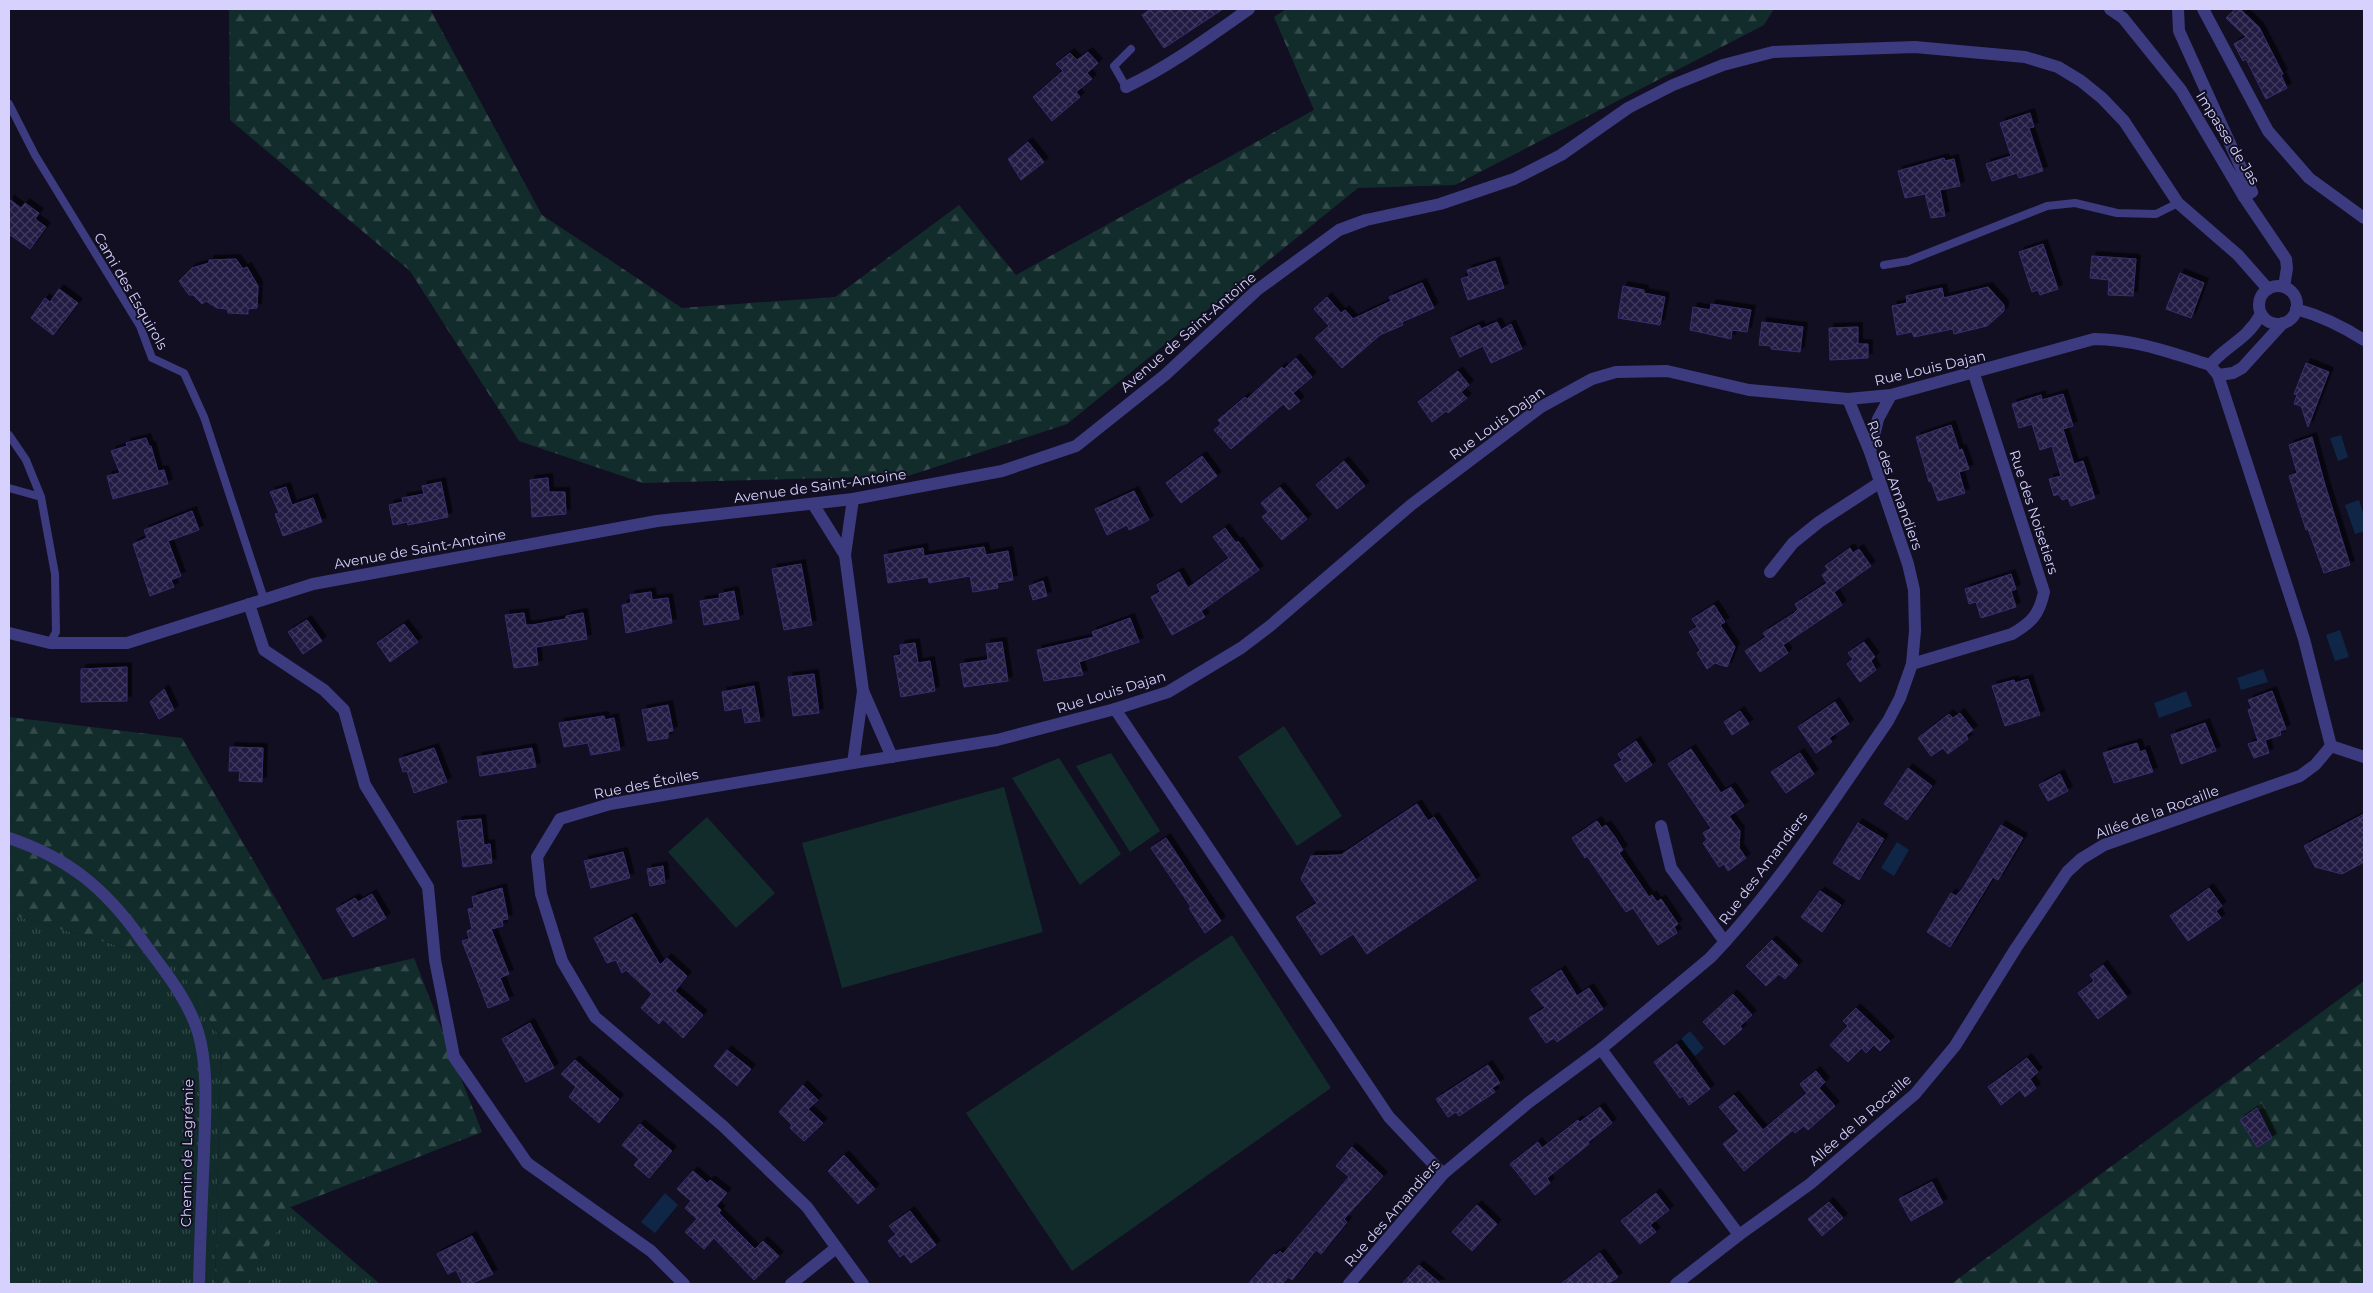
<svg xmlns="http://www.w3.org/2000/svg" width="2373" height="1293" font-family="Montserrat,sans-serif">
	<defs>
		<pattern id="grass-tufts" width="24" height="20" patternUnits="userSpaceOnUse" patternTransform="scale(1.25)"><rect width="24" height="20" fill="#122c2b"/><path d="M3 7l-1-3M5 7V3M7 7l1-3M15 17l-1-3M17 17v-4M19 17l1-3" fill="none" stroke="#344a4b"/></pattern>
		<pattern id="forest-firs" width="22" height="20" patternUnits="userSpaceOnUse" patternTransform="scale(1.25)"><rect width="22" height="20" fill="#122c2b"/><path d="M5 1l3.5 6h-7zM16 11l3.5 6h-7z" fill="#344a4b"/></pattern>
		<pattern id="building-cross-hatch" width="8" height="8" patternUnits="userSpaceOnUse" patternTransform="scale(1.25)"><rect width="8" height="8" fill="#221b43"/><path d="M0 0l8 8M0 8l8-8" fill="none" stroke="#413b5f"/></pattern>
		<filter id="shadow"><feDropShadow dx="4.5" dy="-4.5" stdDeviation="0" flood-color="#0009"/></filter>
	</defs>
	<rect width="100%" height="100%" fill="#120f23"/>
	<g fill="url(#grass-tufts)">
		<path d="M9 914 177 963 221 1040 215 1284H9Z"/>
		<path d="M290 1207 380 1284H247Z"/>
	</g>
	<g fill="url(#forest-firs)">
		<path d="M229 9H430L542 215 682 308 835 297 959 205 1016 275 1314 110 1274 17 1286 9H1774L1764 25 1455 185 1358 188 1067 424 908 476 643 483 519 441 410 271 230 120Z"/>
		<path d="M9 717 182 738 323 980 414 958 482 1132 291 1207 247 1284H215L221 1040 177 963 9 914Z"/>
		<path d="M2364 981V1284H1951Z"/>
	</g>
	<g fill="#122c2b">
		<path d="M1284 726 1342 816 1297 846 1238 757Z"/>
		<path d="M1111 753 1160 831 1130 852 1076 766Z"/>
		<path d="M1059 758 1121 854 1080 885 1012 778Z"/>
		<path d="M1004 787 1043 932 842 988 802 843Z"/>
		<path d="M707 817 775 893 736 928 668 852Z"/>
		<path d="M1232 935 1331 1088 1072 1271 966 1113Z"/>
	</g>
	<g fill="#0f2646">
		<path d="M2341 435 2348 457 2338 461 2330 438Z"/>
		<path d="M2359 500 2364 516V531L2355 534 2345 505Z"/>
		<path d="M2340 630 2349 657 2335 661 2326 635Z"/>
		<path d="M2263 669 2268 682 2241 690 2237 678Z"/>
		<path d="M2186 691 2192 706 2159 718 2154 703Z"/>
		<path d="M1897 842 1909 850 1894 876 1881 868Z"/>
		<path d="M1690 1031 1704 1048 1695 1056 1681 1039Z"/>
		<path d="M665 1193 678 1205 655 1233 641 1222Z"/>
	</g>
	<g fill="url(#building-cross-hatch)" stroke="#392e6e" filter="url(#shadow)">
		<path d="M1151 9H1223L1164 48 1142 15Z"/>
		<path d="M2235 9H2240L2259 27 2283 74 2281 75 2287 88 2266 99 2246 59 2243 61 2234 44 2246 37 2226 18Z"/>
		<path d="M1088 52 1098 63 1087 73 1092 79 1076 92 1080 97 1052 121 1033 97 1063 71 1056 64 1070 53 1077 60Z"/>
		<path d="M2030 113 2034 127 2029 128 2043 171 2019 178 2017 173 1992 181 1986 164 2011 156 2000 123Z"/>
		<path d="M1028 142 1044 162 1021 180 1008 159Z"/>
		<path d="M1944 158 1945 161 1954 159 1960 186 1940 190 1945 216 1931 218 1925 194 1905 198 1898 171Z"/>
		<path d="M9 199 21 208 25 203 39 213 35 219 46 227 30 249 9 234Z"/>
		<path d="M2043 244 2058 289 2040 295 2038 290 2032 292 2019 252Z"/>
		<path d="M2092 256 2136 259 2133 296 2108 295 2109 280 2090 278Z"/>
		<path d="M236 259 243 269 247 267 258 286 257 308 248 309V314L228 313 227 309 217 308 206 301 202 304 193 295H189L179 281 192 268 209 263V260Z"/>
		<path d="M1495 261 1504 288 1468 300 1461 279 1469 276 1467 270Z"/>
		<path d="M2180 273 2204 283 2191 318 2166 309Z"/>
		<path d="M1422 283 1434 308 1402 322 1403 325 1380 335 1342 368 1315 338 1329 326 1314 309 1327 297 1341 313 1345 310 1353 319 1391 301 1389 297Z"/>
		<path d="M1623 286 1644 290V293L1665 297 1660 325 1618 318Z"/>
		<path d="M1988 287 2004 305V311L1987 326 1954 334 1953 329 1914 337 1912 332 1897 335 1892 306 1907 303 1906 296 1942 288 1944 298Z"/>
		<path d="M59 289 78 303 53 335 31 318 45 298 50 302Z"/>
		<path d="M1711 304 1751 310 1747 332 1732 330 1731 339 1690 330 1693 307 1710 310Z"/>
		<path d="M1497 322 1501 330 1511 324 1522 349 1491 363 1483 346 1460 357 1451 338 1479 325 1481 329Z"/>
		<path d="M1762 322 1803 327 1800 352 1771 349V346L1759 345Z"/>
		<path d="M1858 327V344H1868V358L1830 360 1829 328Z"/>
		<path d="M1296 358 1312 377 1293 393 1300 401 1289 410 1283 404 1231 449 1214 430 1221 424 1218 420 1245 397 1247 399 1282 367 1284 369Z"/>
		<path d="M2306 363 2329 372 2308 427 2301 406 2294 404 2297 395 2294 394Z"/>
		<path d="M1458 371 1469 385 1461 392 1467 398 1448 413 1446 411 1432 422 1418 402Z"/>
		<path d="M2063 394 2073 426 2063 429 2074 464 2083 461 2095 498 2071 506 2068 498 2062 500 2059 494 2054 496 2049 479 2061 476 2052 446 2040 450 2032 424 2019 428 2012 404 2041 395 2042 400Z"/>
		<path d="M1951 425 1959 450 1962 449 1969 469 1959 472 1965 493 1938 501 1931 481 1929 482 1916 437Z"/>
		<path d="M2312 437 2325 485 2350 565 2324 573 2308 529 2306 530 2289 476 2297 473 2289 445Z"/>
		<path d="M146 438 149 446H151L158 471 164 470 168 484 113 499 107 476 120 473 111 451 127 446 126 443Z"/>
		<path d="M1202 456 1217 476 1181 503 1166 483Z"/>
		<path d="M1344 461 1365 486 1337 509 1316 485Z"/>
		<path d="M548 478 549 492H565L566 514 532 517 530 480Z"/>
		<path d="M441 482 448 517 408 525 407 522 393 525 389 505 403 502 402 498 424 494 422 486Z"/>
		<path d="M286 487 292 505 313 498 322 522 283 536 275 514 279 513 270 492Z"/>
		<path d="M1280 487 1307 519 1282 540 1262 517 1268 512 1261 503Z"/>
		<path d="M1134 491 1149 520 1129 530 1127 525 1107 535 1095 509Z"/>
		<path d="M192 511 199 530 168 541 181 576 171 580 174 587 150 596 133 544 147 538 144 530Z"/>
		<path d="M1225 528 1236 543 1238 541 1259 570 1201 611 1205 617 1172 635 1151 597 1160 592 1157 585 1179 572 1188 588 1229 558 1213 537Z"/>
		<path d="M984 547 986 555 1008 551 1013 580 997 583 998 588 973 592 970 576 929 583 928 577 888 583 884 555 923 548 924 556Z"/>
		<path d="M1850 548 1853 553 1859 549 1871 566 1834 592 1842 605 1783 645 1788 653 1760 672 1745 651 1766 637 1763 633 1793 614 1798 609 1795 604 1827 583 1822 575 1828 570 1825 566Z"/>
		<path d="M801 564 812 625 784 630 772 569Z"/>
		<path d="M2011 574 2016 589 2011 591 2016 607 1981 618 1976 602 1969 604 1965 589Z"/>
		<path d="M1043 581 1047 596 1033 600 1029 586Z"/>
		<path d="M734 591 739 619 704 625 700 601 720 598 719 594Z"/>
		<path d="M651 592 652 600 668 598 672 623 626 633 622 605 631 603 630 595Z"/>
		<path d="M1714 605 1725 622 1720 625 1735 647 1727 667 1715 663 1707 669 1697 653 1700 650 1689 632 1697 627 1692 619Z"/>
		<path d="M524 613 526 625H532L566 619V616L583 613 587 639 536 647 538 665 514 668 505 615Z"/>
		<path d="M1130 618 1139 642 1079 662 1083 675 1044 681 1037 650 1094 637 1092 632Z"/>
		<path d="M307 620 322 641 303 654 288 632Z"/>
		<path d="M404 624 418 642 390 662 377 643Z"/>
		<path d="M1002 642 1008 681 964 687 960 664 988 660 986 644Z"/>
		<path d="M1864 642 1875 657 1871 661 1876 670 1860 682 1847 664 1853 659 1848 653Z"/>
		<path d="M915 643 918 663 930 661 935 691 901 697 894 656 901 655 900 645Z"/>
		<path d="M127 667V701L81 702V669Z"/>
		<path d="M814 674 819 713 793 716 788 677Z"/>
		<path d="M2028 679 2040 715 2005 726 1992 686 2014 680 2015 683Z"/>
		<path d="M754 686 760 721 745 723 742 708 725 711 722 692Z"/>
		<path d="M164 689 174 710 159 719 150 702Z"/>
		<path d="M2272 691 2286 729 2280 731 2281 735 2265 740 2269 753 2254 758 2248 744 2258 741 2248 710 2252 708 2248 700Z"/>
		<path d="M1835 702 1849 724 1829 738 1832 742 1816 753 1798 727Z"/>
		<path d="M668 705 673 731 668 732V738L648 741 642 710Z"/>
		<path d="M1740 711 1749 724 1732 735 1724 722Z"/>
		<path d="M1960 713 1973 730 1966 735 1968 739 1948 754 1943 748 1931 756 1918 738 1949 714 1953 718Z"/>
		<path d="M604 716 605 720 614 718 620 750 591 755 588 743 564 747 559 723Z"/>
		<path d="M2205 723 2216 751 2181 764 2171 735Z"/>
		<path d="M1636 741 1652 765 1626 782 1614 765 1622 760 1618 754Z"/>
		<path d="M2137 743 2140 752 2145 750 2153 772 2114 783 2103 753Z"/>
		<path d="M230 747 263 748 262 782 239 781 240 771H229Z"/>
		<path d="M434 748 447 782 414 793 407 771 403 772 399 759Z"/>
		<path d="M532 748 536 767 480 776 477 757Z"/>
		<path d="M1691 749 1721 793 1731 787 1744 806 1729 816 1740 831 1739 848 1746 858 1728 871 1724 864 1719 867 1703 843 1707 840 1703 833 1711 828 1668 764Z"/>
		<path d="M1800 753 1814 774 1786 793 1771 772Z"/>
		<path d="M1908 768 1932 786 1907 820 1884 804Z"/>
		<path d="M2060 774 2068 791 2048 801 2039 785Z"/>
		<path d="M1417 804 1428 821 1434 817 1476 880 1367 954 1353 934 1321 955 1296 917 1317 903 1301 879 1311 856 1341 855Z"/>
		<path d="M2364 814V862L2342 874 2315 867 2304 846Z"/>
		<path d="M481 819 484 845 490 844 492 863 463 867 457 821Z"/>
		<path d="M1597 821 1602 828 1606 825 1615 837 1623 850 1619 853 1649 897 1652 895 1657 902 1661 899 1678 924 1674 927 1677 933 1658 945 1633 908 1626 912 1587 856 1585 858 1572 838Z"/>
		<path d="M1858 823 1884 839 1859 880 1833 863Z"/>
		<path d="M2001 825 2023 838 1998 880 1993 877 1950 947 1927 932 1951 893 1956 896 1963 888Z"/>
		<path d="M1166 838 1221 921 1205 933 1189 908 1191 907 1151 848Z"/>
		<path d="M623 852 630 878 591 888 584 861Z"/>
		<path d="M663 866 665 883 650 886 647 869Z"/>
		<path d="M502 888 508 919 502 920 503 926 491 929 509 974 500 978 509 1000 488 1008 462 941 469 939 467 931 472 929 468 909 474 908 472 897Z"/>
		<path d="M2209 888 2222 906 2216 911 2221 918 2188 941 2170 916Z"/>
		<path d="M1820 891 1841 905 1822 932 1801 917Z"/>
		<path d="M372 894 386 918 353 937 336 909 355 898 358 902Z"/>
		<path d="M632 917 660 965 667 958 687 976 675 991 703 1015 683 1038 663 1019 659 1024 641 1008 652 994 626 970 622 973 616 960 607 963 594 938Z"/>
		<path d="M1772 940 1798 965 1785 979 1779 974 1766 986 1746 966Z"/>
		<path d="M2103 965 2127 997 2098 1019 2078 993 2094 981 2090 975Z"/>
		<path d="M1561 970 1577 996 1589 988 1603 1009 1557 1042 1554 1038 1546 1043 1529 1018 1545 1008 1531 990Z"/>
		<path d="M1733 994 1752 1015 1740 1026 1742 1029 1724 1045 1703 1022Z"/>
		<path d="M1856 1008 1890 1041 1880 1051 1874 1045 1866 1053 1862 1048 1848 1062 1830 1045 1848 1026 1843 1021Z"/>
		<path d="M530 1023 554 1068 526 1082 502 1039Z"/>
		<path d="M1677 1044 1710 1089 1689 1105 1683 1096 1680 1098 1654 1062Z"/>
		<path d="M727 1050 751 1069 737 1086 714 1066Z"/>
		<path d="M2027 1058 2038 1072 2030 1079 2036 1088 2025 1097 2020 1090 2001 1105 1988 1087Z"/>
		<path d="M575 1060 619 1099 599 1123 569 1097 576 1087 561 1074Z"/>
		<path d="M1488 1065 1500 1083 1492 1088 1495 1092 1459 1116 1456 1112 1448 1117 1436 1099Z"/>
		<path d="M1816 1071 1825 1082 1819 1088 1835 1106 1808 1130 1804 1126 1795 1133 1793 1130 1744 1171 1723 1144 1739 1131 1719 1107 1734 1095 1763 1130 1807 1093 1800 1084Z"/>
		<path d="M803 1085 818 1100 808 1109 823 1123 804 1141 790 1128 792 1125 779 1112Z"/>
		<path d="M1600 1107 1612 1123 1588 1142 1589 1144 1547 1178 1550 1183 1535 1195 1510 1164 1538 1142 1542 1148 1578 1120 1580 1122Z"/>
		<path d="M2257 1108 2272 1138 2257 1147 2240 1120Z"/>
		<path d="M640 1124 672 1151 649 1178 634 1165 639 1159 622 1145Z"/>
		<path d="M1352 1147 1383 1176 1344 1219 1347 1222 1321 1254 1316 1250 1292 1280 1288 1277 1282 1284H1248L1274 1254 1276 1255 1280 1251 1283 1254 1349 1177 1336 1166Z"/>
		<path d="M844 1155 875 1189 858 1204 828 1171Z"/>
		<path d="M693 1171 707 1183 710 1180 727 1193 716 1206 721 1210 719 1213 755 1249 763 1241 779 1256 754 1280 714 1238 704 1249 685 1232 697 1219 685 1208 691 1201 677 1189Z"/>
		<path d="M1932 1182 1943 1203 1911 1221 1899 1199Z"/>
		<path d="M1656 1193 1669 1210 1650 1225 1656 1232 1640 1244 1621 1221Z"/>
		<path d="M1829 1202 1843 1218 1822 1236 1808 1219Z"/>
		<path d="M1477 1205 1497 1224 1472 1251 1452 1232Z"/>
		<path d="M910 1211 936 1245 911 1263 904 1254 900 1257 888 1241 896 1234 889 1226Z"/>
		<path d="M472 1236 493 1274 470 1284H463L456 1270 448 1274 437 1254Z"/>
		<path d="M1600 1253 1618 1277 1608 1284H1561Z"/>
		<path d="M1419 1265 1441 1284H1402Z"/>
	</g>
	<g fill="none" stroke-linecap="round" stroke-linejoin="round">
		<g stroke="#3c3b80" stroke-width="8">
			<path d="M1126 87 1114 66 1131 49"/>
			<path d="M9 104 35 155 140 326 152 358 184 373 204 417 264 599"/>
			<path d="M1884 265 1908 261 2047 206 2075 203 2117 213 2156 214 2178 203"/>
			<path d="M9 435 26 460 41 497"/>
			<path d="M9 488 41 497 55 574 56 632 50 643"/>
		</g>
		<g stroke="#3c3b80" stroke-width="12">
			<path d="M2110 9 2123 18 2181 90 2244 197 2252 192 2179 31 2178 9"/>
			<path d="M2203 9 2268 131 2309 178 2364 218"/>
			<path d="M1126 87C1170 66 1209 37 1249 9"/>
			<path d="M2244 197 2286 259 2287 268 2284 287"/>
			<circle cx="2278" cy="305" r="19"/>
			<path d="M2296 309C2322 316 2342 326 2364 340"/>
			<path d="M2210 365 2218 375 2304 639 2331 746"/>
			<path d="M2210 365C2228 344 2246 341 2261 314"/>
			<path d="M2218 375 2233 373 2242 368 2283 323"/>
			<path d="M1870 452 1878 419 1891 395"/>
			<path d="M813 504 845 555 863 691 853 763 610 804 560 819 537 857 541 894 562 961 595 1017 723 1126 807 1207 863 1284"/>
			<path d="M845 555 853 499"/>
			<path d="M1770 572 1793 543 1819 522 1879 483"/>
			<path d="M249 604 264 650 324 690 344 710 365 785 428 887 435 960 454 1057 527 1163 651 1251 684 1284"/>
			<path d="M9 633 50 643H127L313 584 657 521 853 499 1002 471 1076 446 1165 375 1257 290 1339 230 1366 220 1440 204 1514 179 1561 155 1628 108 1673 85 1723 65 1773 52 1915 47 2025 57 2058 67 2081 81 2102 98 2124 121 2178 203 2238 255 2268 289"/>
			<path d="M1912 664 2012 634C2032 622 2039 615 2044 592L1974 374"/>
			<path d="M863 691 892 757"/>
			<path d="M1115 709 1389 1117 1443 1174"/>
			<path d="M2331 746 2364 757"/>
			<path d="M853 763 997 740 1115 709 1168 692 1241 648 1270 626 1411 505 1541 407 1592 379 1616 372 1667 371 1749 390 1848 399 1891 395 2094 339C2134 339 2172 353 2210 365"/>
			<path d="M1661 826 1671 868 1725 942"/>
			<path d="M9 838C68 858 105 888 141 939 162 968 187 997 198 1032 209 1069 205 1114 204 1152 202 1196 200 1240 199 1284"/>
			<path d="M1601 1049 1739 1235"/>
			<path d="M791 1284 836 1248"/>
			<path d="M1349 1284 1443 1174 1528 1103 1601 1049 1710 958C1778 887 1832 802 1888 721L1900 698 1912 664 1915 631 1914 590 1908 564 1870 452 1848 399"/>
			<path d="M1676 1284 1739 1235 1810 1184 1915 1094 1955 1046 2016 948 2067 872 2081 859 2104 845 2300 776 2315 765 2331 746"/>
		</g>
	</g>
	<g text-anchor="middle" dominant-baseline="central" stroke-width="4" stroke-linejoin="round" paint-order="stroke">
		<g font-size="14" fill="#d6d2fd" stroke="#120f23">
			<text transform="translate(2228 138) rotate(58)">Impasse de Jas</text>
			<text transform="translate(131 291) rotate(60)">Cami des Esquirols</text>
			<text transform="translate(1188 332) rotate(-41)">Avenue de Saint-Antoine</text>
			<text transform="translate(1930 368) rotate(-13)">Rue Louis Dajan</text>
			<text transform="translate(1497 423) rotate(-36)">Rue Louis Dajan</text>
			<text transform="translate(1895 485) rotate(70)">Rue des Amandiers</text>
			<text transform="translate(820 486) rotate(-8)">Avenue de Saint-Antoine</text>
			<text transform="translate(2034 512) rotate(72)">Rue des Noisetiers</text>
			<text transform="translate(420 549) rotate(-10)">Avenue de Saint-Antoine</text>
			<text transform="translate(1111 692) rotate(-17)">Rue Louis Dajan</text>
			<text transform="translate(646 784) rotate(-11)">Rue des Étoiles</text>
			<text transform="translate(2157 812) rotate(-20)">Allée de la Rocaille</text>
			<text transform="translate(1763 868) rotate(-53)">Rue des Amandiers</text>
			<text transform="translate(1860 1120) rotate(-41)">Allée de la Rocaille</text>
			<text transform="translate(187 1153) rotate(-89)">Chemin de Lagrémie</text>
			<text transform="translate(1392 1213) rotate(-49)">Rue des Amandiers</text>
		</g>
	</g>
	<rect width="2373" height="1293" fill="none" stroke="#d6d2fd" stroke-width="20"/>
</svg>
